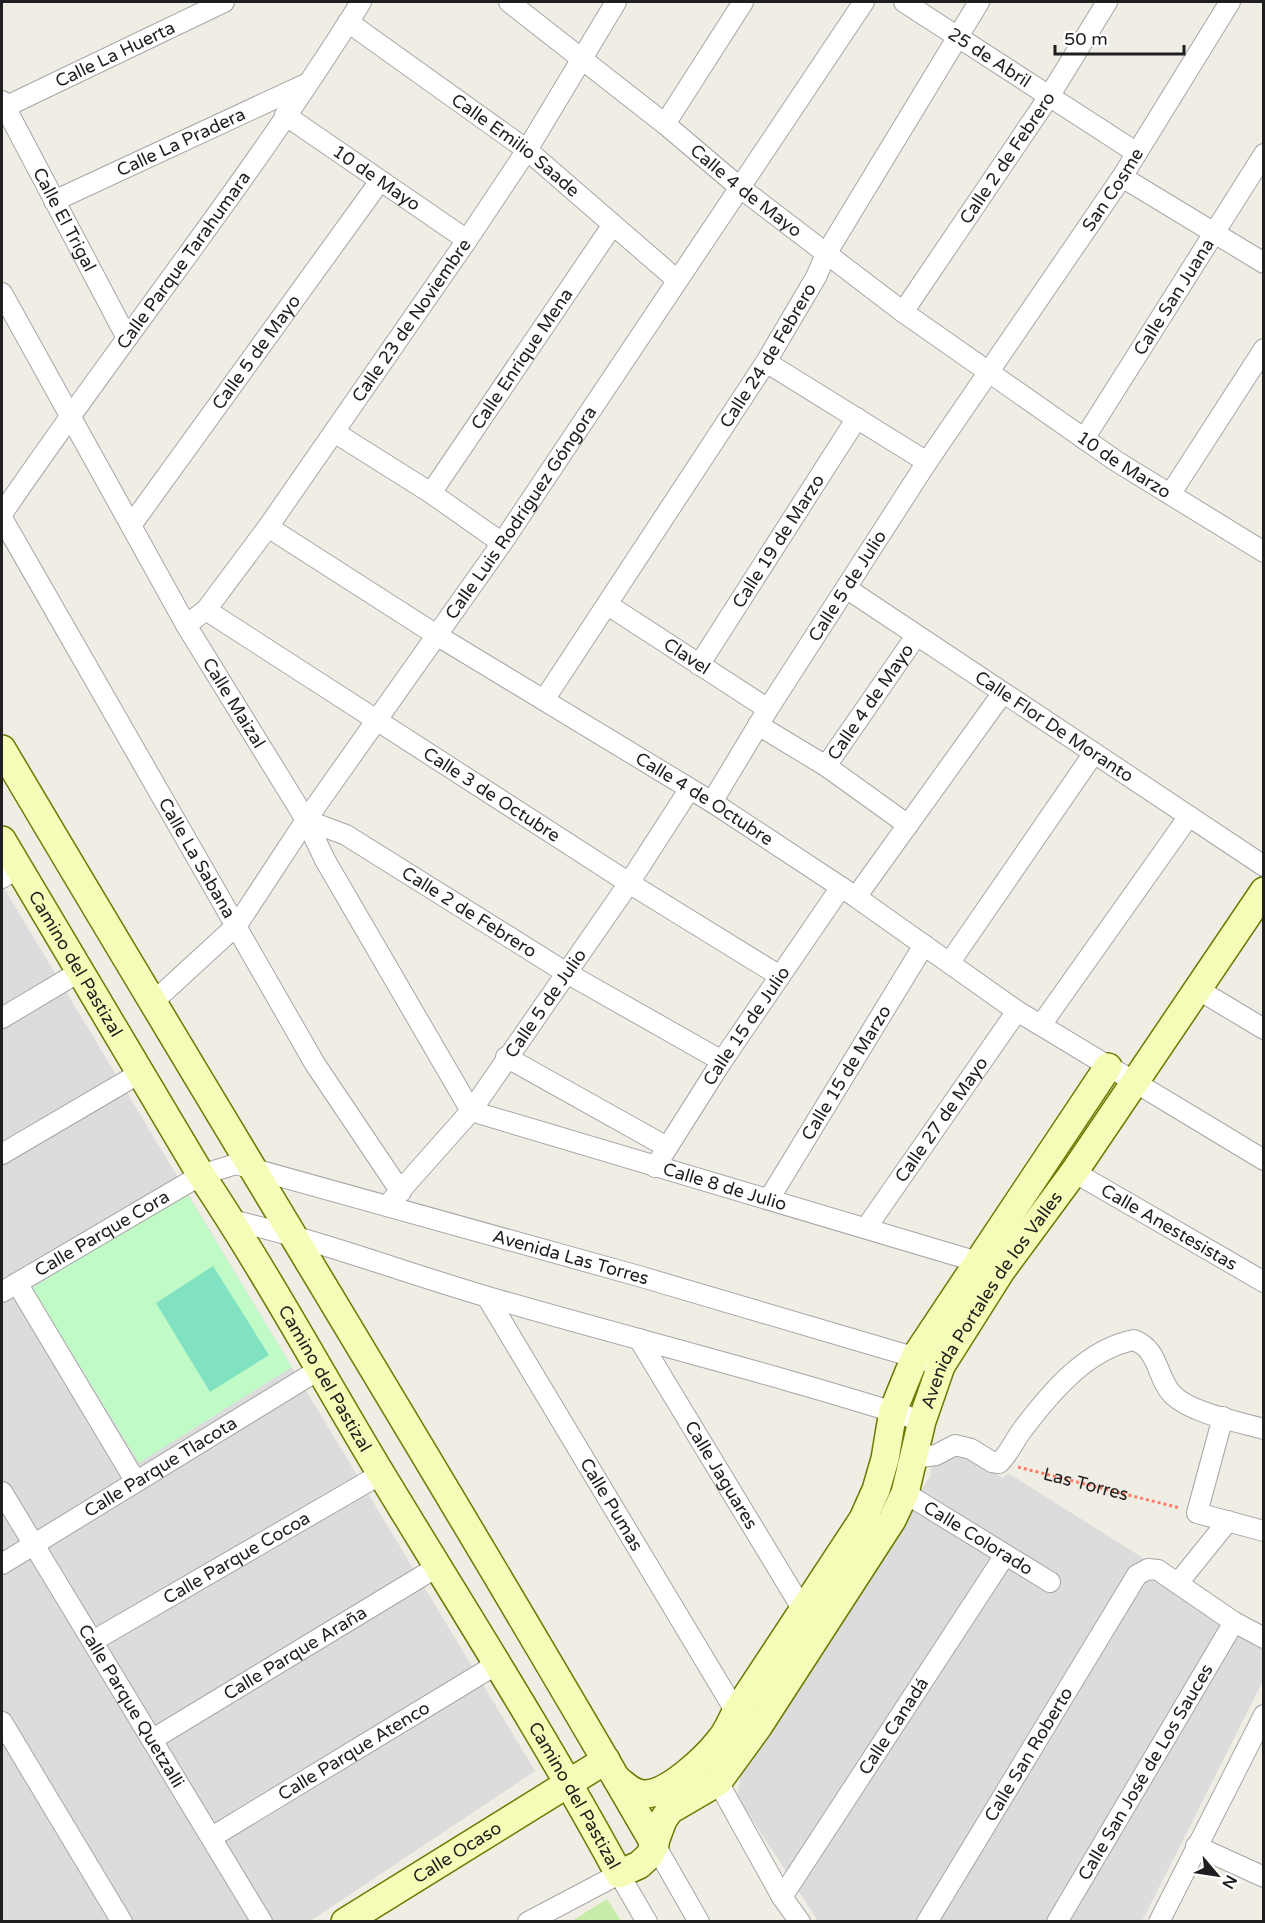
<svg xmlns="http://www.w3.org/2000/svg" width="1265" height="1923" font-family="'Varela Round',sans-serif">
	<rect width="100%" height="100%" fill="#f0ede5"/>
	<g fill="#dddcdc">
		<path d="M2 885 535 1771 310 1921H2Z"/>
		<path d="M962 1452 1003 1478 1008 1473 1140 1556 1263 1650V1681L1142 1921H818L737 1796 742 1771 931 1475V1463Z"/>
	</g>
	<path fill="#c7eca9" d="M607 1899 621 1921H572Z"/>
	<path fill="#c0fbc7" d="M186 1192 292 1367 139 1463 32 1288Z"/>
	<path fill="#80e2c0" d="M213 1266 269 1355 210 1392 156 1303Z"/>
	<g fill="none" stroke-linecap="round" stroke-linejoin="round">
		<g stroke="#a6a6a6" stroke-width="22">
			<g id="street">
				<path id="s2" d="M509 2 665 124 738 186 903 312 1116 461 1264 552"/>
				<path id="s3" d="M904 2 1137 153"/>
				<path id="s4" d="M348 22 527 150 677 280"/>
				<path id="s5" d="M2 101 127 338"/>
				<path id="s6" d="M5 107 224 2"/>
				<path id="s7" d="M285 115 467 240"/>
				<path d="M665 124 743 2"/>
				<path d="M1122 177 1264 263"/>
				<path id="s8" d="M54 201 306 84"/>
				<path id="s9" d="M2 293 186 625 306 820 325 860 471 1111 978 1262"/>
				<path id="s10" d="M903 312 1050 95 1107 2"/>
				<path d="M766 362 927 462"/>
				<path d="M334 432 431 493 502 543"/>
				<path id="s11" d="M1084 439 1264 154"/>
				<path id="s12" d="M431 493 612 226"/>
				<path d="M1171 493 1264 349"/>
				<path id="s13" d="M2 514C119 342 251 179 361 2"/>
				<path id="s14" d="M2 518 315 1064 401 1192"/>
				<path id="s15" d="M132 524 380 181"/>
				<path id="s16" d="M268 527 438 636 712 802 856 897 1017 1011 1264 1160"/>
				<path id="s17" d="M846 588 1264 866"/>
				<path id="s18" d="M608 605 768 709"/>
				<path id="s19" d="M206 610 629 883 780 976"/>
				<path id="s20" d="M186 625 206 610 268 527 467 240 527 150 616 2"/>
				<path id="s21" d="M699 665 857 418"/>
				<path id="s22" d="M544 700 766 362 816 277 826 254 979 2"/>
				<path d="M758 725 826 766 908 825"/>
				<path id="s23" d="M826 766 916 636"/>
				<path id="s24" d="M712 802 768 709 927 462 1122 177 1230 2"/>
				<path id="s25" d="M306 820 346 835 565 972 722 1061"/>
				<path d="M2 878 18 868"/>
				<path d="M856 897 1002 694"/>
				<path d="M950 962 1094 753"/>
				<path d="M1199 990 1264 1029"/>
				<path id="s26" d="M152 1003 237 925 306 820 502 543 864 2"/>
				<path d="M2 1018 79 972"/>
				<path d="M1041 1025 1189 816"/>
				<path d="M506 1057 667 1147"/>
				<path d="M2 1154 140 1073"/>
				<path id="s27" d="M655 1167 722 1061 841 887"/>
				<path id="s28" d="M1074 1172 1264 1282"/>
				<path id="s29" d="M769 1199 924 945"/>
				<path id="s30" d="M392 1200 471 1111 629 883 689 790"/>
				<path d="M231 1220C318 1240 403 1272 488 1297 633 1339 779 1375 922 1421"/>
				<path id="s31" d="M866 1228 1017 1011"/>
				<path d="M17 1283 136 1482"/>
				<path id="s32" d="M2 1292 201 1175 236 1164 642 1277 927 1361"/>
				<path id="s33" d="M487 1297 736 1712 745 1718"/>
				<path id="s34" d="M639 1339 803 1610"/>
				<path d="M1223 1417 1197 1513 1264 1531"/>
				<path d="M913 1458 936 1455 955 1445 971 1449 992 1462 999 1463C1009 1454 1015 1439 1023 1429 1051 1392 1087 1349 1134 1340 1160 1350 1156 1378 1173 1395 1191 1413 1239 1422 1264 1429"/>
				<path id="s35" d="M2 1492 262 1922"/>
				<path id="s36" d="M905 1493 1050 1582"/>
				<path id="s37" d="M2 1564 320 1369"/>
				<path d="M1178 1583 1228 1521"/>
				<path id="s38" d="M93 1641 381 1474"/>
				<path d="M2 1722 122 1922"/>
				<path id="s39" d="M153 1739 437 1567"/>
				<path d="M718 1782 782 1897 800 1922"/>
				<path id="s40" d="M212 1837 497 1664"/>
				<path d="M655 1845 699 1922"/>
				<path d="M1196 1846 1264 1877"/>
				<path id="s41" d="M782 1897 1005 1555"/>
				<path d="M528 1922 619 1874 647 1922"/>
				<path id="s42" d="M927 1922 1137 1575 1148 1569 1158 1570 1234 1622 1264 1638"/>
				<path id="s43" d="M1057 1922 1234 1622"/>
				<path d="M1159 1922 1264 1715"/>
			</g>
		</g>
		<g stroke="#697b01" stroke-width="30">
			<g id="secondary">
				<path d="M2 749C218 1115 442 1477 655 1845"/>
				<path id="s44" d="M2 840 201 1175C266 1272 322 1376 383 1477 463 1609 546 1739 619 1874L639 1865 650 1855 663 1820 670 1810 718 1782 758 1727 892 1520 905 1493 922 1421 941 1366 1001 1271 1074 1172 1264 891"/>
				<path d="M617 1779C626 1786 634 1795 646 1794 669 1793 706 1758 720 1740 727 1732 731 1721 736 1712L863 1519 876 1490 885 1459 893 1411 915 1357 1108 1067"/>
				<path id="s45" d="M345 1922 606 1760"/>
			</g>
		</g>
		<path stroke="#ff7c67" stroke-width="3" stroke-dasharray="3 3" stroke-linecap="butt" id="s1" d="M1018 1467 1180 1508"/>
		<use href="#street" stroke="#fff" stroke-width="20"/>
		<use href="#secondary" stroke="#f6fcb7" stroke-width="27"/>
	</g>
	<g text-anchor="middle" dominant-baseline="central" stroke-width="4.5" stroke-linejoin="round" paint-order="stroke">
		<g font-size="18" fill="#1f1f1f" stroke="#fff">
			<text stroke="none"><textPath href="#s6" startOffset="122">Calle La Huerta</textPath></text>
			<text stroke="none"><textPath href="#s3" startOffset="102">25 de Abril</textPath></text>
			<text stroke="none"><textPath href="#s8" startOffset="140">Calle La Pradera</textPath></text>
			<text stroke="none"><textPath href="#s4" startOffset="208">Calle Emilio Saade</textPath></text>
			<text stroke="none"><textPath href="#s10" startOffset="186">Calle 2 de Febrero</textPath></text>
			<text stroke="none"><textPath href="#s7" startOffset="111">10 de Mayo</textPath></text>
			<text stroke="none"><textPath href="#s24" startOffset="732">San Cosme</textPath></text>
			<text stroke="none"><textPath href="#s2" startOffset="303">Calle 4 de Mayo</textPath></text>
			<text stroke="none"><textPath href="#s5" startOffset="134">Calle El Trigal</textPath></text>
			<text stroke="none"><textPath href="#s13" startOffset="312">Calle Parque Tarahumara</textPath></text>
			<text stroke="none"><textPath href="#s11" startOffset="168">Calle San Juana</textPath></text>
			<text stroke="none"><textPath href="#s20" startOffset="380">Calle 23 de Noviembre</textPath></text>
			<text stroke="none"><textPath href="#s15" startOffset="212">Calle 5 de Mayo</textPath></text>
			<text stroke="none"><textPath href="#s22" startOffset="411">Calle 24 de Febrero</textPath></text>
			<text stroke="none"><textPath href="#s12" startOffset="162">Calle Enrique Mena</textPath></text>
			<text stroke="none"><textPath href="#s2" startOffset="770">10 de Marzo</textPath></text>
			<text stroke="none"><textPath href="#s26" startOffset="616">Calle Luis Rodríguez Góngora</textPath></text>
			<text stroke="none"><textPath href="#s21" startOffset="147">Calle 19 de Marzo</textPath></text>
			<text stroke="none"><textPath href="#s24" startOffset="255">Calle 5 de Julio</textPath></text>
			<text stroke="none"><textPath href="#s18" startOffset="94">Clavel</textPath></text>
			<text stroke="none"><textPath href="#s23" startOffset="78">Calle 4 de Mayo</textPath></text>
			<text stroke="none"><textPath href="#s9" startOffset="471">Calle Maizal</textPath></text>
			<text stroke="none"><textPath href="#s17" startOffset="250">Calle Flor De Moranto</textPath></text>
			<text stroke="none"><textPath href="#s19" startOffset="340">Calle 3 de Octubre</textPath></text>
			<text stroke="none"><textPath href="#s16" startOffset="514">Calle 4 de Octubre</textPath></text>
			<text stroke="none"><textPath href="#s14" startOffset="392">Calle La Sabana</textPath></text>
			<text stroke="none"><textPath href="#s25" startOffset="188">Calle 2 de Febrero</textPath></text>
			<text stroke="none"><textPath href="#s44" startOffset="144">Camino del Pastizal</textPath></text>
			<text stroke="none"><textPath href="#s30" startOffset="250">Calle 5 de Julio</textPath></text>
			<text stroke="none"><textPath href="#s27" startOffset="168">Calle 15 de Julio</textPath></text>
			<text stroke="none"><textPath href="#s29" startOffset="148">Calle 15 de Marzo</textPath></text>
			<text stroke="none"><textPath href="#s31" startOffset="132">Calle 27 de Mayo</textPath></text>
			<text stroke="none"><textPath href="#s9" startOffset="1208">Calle 8 de Julio</textPath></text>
			<text stroke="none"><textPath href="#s28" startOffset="110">Calle Anestesistas</textPath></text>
			<text stroke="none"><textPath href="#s32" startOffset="116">Calle Parque Cora</textPath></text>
			<text stroke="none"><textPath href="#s32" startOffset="615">Avenida Las Torres</textPath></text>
			<text stroke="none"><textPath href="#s44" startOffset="1905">Avenida Portales de los Valles</textPath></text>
			<text stroke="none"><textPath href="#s44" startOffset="628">Camino del Pastizal</textPath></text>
			<text stroke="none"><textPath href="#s37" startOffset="186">Calle Parque Tlacota</textPath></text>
			<text stroke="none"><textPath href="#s34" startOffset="159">Calle Jaguares</textPath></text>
			<text stroke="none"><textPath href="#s1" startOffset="70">Las Torres</textPath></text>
			<text stroke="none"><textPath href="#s33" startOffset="242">Calle Pumas</textPath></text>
			<text stroke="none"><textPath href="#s36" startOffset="86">Calle Colorado</textPath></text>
			<text stroke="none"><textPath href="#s38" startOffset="166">Calle Parque Cocoa</textPath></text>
			<text stroke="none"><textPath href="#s39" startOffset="166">Calle Parque Araña</textPath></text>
			<text stroke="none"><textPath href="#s35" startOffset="250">Calle Parque Quetzalli</textPath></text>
			<text stroke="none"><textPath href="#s41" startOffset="204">Calle Canadá</textPath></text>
			<text stroke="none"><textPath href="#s40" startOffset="166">Calle Parque Atenco</textPath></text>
			<text stroke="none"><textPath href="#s42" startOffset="196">Calle San Roberto</textPath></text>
			<text stroke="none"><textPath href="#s43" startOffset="174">Calle San José de Los Sauces</textPath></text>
			<text stroke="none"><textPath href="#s44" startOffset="1114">Camino del Pastizal</textPath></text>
			<text stroke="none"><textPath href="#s45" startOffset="132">Calle Ocaso</textPath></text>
		</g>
	</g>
	<rect width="1265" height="1923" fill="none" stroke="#1f1f1f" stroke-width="6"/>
	<g transform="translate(1217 1875) rotate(119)" stroke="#ffffff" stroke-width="4.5" paint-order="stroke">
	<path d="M0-4.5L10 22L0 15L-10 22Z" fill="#1f1f1f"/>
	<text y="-9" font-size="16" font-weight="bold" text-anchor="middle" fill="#1f1f1f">N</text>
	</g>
	<path d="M1055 45v9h129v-9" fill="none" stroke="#1f1f1f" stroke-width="3"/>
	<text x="1064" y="45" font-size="18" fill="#1f1f1f" stroke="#ffffff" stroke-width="4.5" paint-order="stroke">50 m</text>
</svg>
